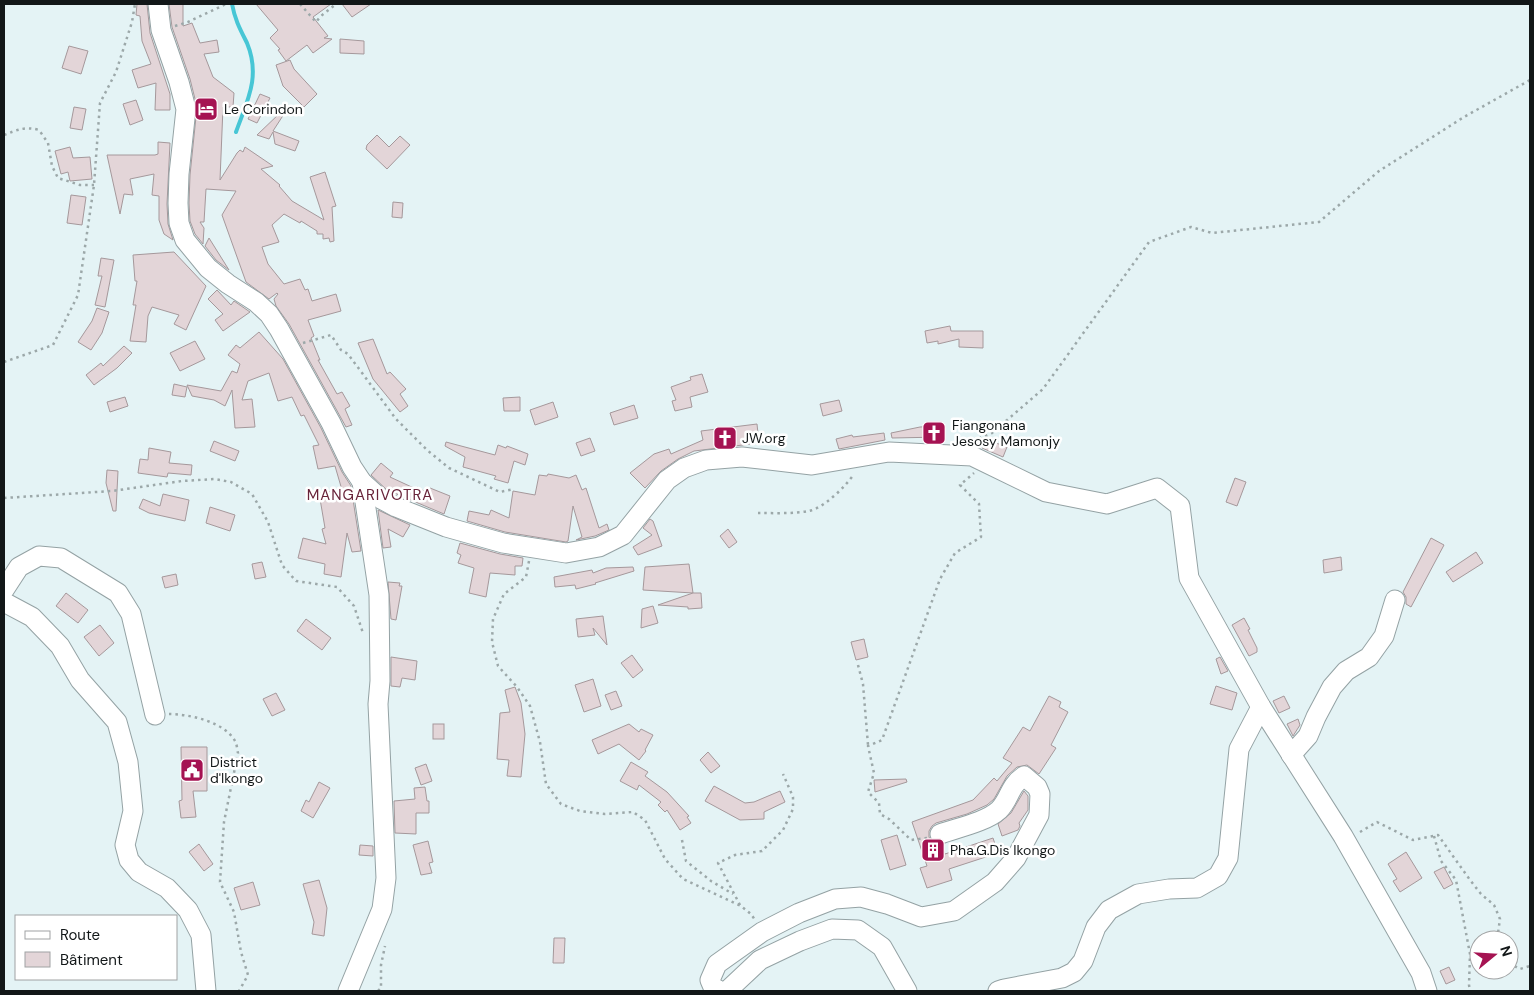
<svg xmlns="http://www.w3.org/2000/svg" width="1534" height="995" font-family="'DM Sans',sans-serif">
	<rect width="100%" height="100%" fill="#e4f3f5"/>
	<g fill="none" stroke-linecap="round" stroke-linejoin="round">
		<path stroke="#47c6d5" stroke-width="4" d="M232 4C235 20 240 29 247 43 261 77 247 101 236 132"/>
	</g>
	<g fill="#e3d5d8" stroke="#a5989b">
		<path d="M137 4H147L150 33 170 94V110H155L156 83 138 88 132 70 151 64 142 41 140 16 136 15Z"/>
		<path d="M169 4H183V26L192 23 200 43 217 40 219 52 204 54 213 77 234 93 233 107H223L220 180 237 153 240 150 243 152 245 147 273 166 261 169 280 185 279 186 292 201 324 220 310 177 325 172 336 206 332 207 334 241 330 242 329 238 323 239V234H317V231L301 221 300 223 284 214 272 225 279 242 262 247 268 264 284 284 300 279 305 290 308 289 312 301 336 294 341 311 308 320 314 336 311 338 320 360H318L337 394 342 392 350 406 345 409 352 425 346 427 289 324 276 306 274 299 278 294 277 293 269 299 246 282 222 215 236 191 206 189 204 222H200L204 228 203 244 195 234 190 221 189 203 190 175 197 107 190 79 172 27Z"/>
		<path d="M256 4H331L313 17 328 36 324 38 332 39 313 53 307 45 286 61 278 50 280 49 270 38 278 30Z"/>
		<path d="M342 4H371L352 17Z"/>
		<path d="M340 39 364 41V54L340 53Z"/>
		<path d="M69 46 88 51 81 74 62 68Z"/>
		<path d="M290 60 294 69 317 94 304 107 283 86 276 65Z"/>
		<path d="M260 94 270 98 257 123 248 119Z"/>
		<path d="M136 100 143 120 130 125 123 104Z"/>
		<path d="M74 107 86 109 82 130 70 128Z"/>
		<path d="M281 112 284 114 273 131 299 141 295 151 275 144 273 132 269 139 257 135Z"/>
		<path d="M377 135 389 147 400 136 410 145 387 169 366 149 367 145Z"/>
		<path d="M158 142 170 143 167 204 168 224 173 240 164 234 159 220V196L152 195 154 174 130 179 133 195 124 194 120 214 107 155H155L158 154Z"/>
		<path d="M70 147 73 158 90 157 92 179 70 181 68 172 61 174 55 151Z"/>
		<path d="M71 195 86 197 82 225 67 223Z"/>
		<path d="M393 202 403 203 402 218 392 217Z"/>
		<path d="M209 238 229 270 216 260 205 246Z"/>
		<path d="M174 252 206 286 186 330 174 324 179 315 152 307 148 316 146 342 130 341 136 305H133L137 281H135L133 255Z"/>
		<path d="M101 258 114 260 105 307 95 305 102 276H98Z"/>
		<path d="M217 290 231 305 234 301 250 312 223 331 215 320 223 314 208 299Z"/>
		<path d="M97 308 109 312 102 333 91 350 78 342 92 321Z"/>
		<path d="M950 326 951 331H983V348L959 347V339L938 344V341L927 343 925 331Z"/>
		<path d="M259 332 283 359 321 428 342 472 351 486 350 492 352 493 361 551 352 552 347 533 341 577 324 574 325 564 298 558 303 538 326 544 322 529 325 528 319 493 342 490 335 466 318 469 313 446 319 445 304 415 301 416 292 397 278 401 269 373 248 381 242 400 252 399 255 427 235 428 232 390 225 406 214 400 192 396 187 385 221 391 232 371 237 373 240 364 228 355 236 345 240 348Z"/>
		<path d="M373 339 387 374 390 372 406 389 400 394 408 406 400 412 373 379 358 343Z"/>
		<path d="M195 341 205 359 180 371 170 353Z"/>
		<path d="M124 346 132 353 117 368 94 385 86 375 101 363 103 366Z"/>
		<path d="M702 374 708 392 690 397 692 407 675 411 672 401 676 400 671 387 691 380 690 377Z"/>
		<path d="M174 384 187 387 185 397 172 395Z"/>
		<path d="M125 397 128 406 110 412 107 402Z"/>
		<path d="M520 397V411H504L503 398Z"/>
		<path d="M839 400 842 411 823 416 820 404Z"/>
		<path d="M553 402 558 417 535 425 530 410Z"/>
		<path d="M634 405 638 418 614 425 610 413Z"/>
		<path d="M757 424 759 443 694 451 678 459 661 471 645 488 630 473 654 454 669 449 671 454 703 440 701 431Z"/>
		<path d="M942 426V437L892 438 891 433 920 427Z"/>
		<path d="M884 433 885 440 839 449 836 439 852 435 853 437Z"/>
		<path d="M590 438 595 451 581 456 576 443Z"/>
		<path d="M985 439 1007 447 1003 457 982 448Z"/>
		<path d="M214 441 239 451 235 461 210 451Z"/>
		<path d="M446 442 495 455 498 445 506 448 507 446 528 454 525 465 514 461 508 483 494 479 496 476 463 467 465 457 445 446Z"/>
		<path d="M149 448 171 452 169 463 192 465 191 475 168 473 167 477 138 473 140 459 148 460Z"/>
		<path d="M381 463 393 473 390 477 416 489 417 487 428 493 430 488 450 496 444 514 387 490 371 475Z"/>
		<path d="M107 470 118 471 116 511H113L106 483Z"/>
		<path d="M548 474 569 478 576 475 582 490 586 488 599 528 607 524 609 530 595 536 576 540 582 537 573 506 568 541 566 542 505 532 467 521 469 511 489 515 491 510 509 518 513 491 535 495 539 475 547 476Z"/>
		<path d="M1235 478 1246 482 1237 506 1226 502Z"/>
		<path d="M163 494 189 500 185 521 149 513 139 508 143 499 160 506Z"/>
		<path d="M210 507 235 515 230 531 206 523Z"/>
		<path d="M378 510 410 525 403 537 388 529 391 547 383 548Z"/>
		<path d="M650 519 653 521 662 546 638 555 633 547 652 535 643 528Z"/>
		<path d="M728 529 737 542 729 548 720 536Z"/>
		<path d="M1431 538 1444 545 1411 607 1406 604V597L1403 592Z"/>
		<path d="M460 543 500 554 523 558 522 566H515V575L490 573 486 597 469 593 474 568 458 563 461 555 457 553Z"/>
		<path d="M1476 552 1483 563 1453 582 1446 572Z"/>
		<path d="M1341 557 1342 570 1324 573 1323 560Z"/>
		<path d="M262 562 266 577 255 579 252 564Z"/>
		<path d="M689 564 693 593 643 590 645 567Z"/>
		<path d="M633 567 634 571 595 583 596 584 576 589 575 585 555 587 554 577 592 570 593 573 606 568Z"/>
		<path d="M176 574 178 585 165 588 162 577Z"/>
		<path d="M388 582 400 583 399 586H402L396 620 391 619Z"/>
		<path d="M66 593 88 610 78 623 56 606Z"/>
		<path d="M693 593H701L702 608 688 609V607L658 605Z"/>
		<path d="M653 606 658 623 641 628 642 609Z"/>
		<path d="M603 616 607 645 593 628 595 635 578 637 576 619Z"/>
		<path d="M1244 618 1250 629 1248 630 1257 648V652L1249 656 1232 625Z"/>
		<path d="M306 619 331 638 322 650 297 631Z"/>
		<path d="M100 625 114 643 99 656 84 637Z"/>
		<path d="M864 639 868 657 856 660 851 642Z"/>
		<path d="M632 655 643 670 633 678 621 663Z"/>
		<path d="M391 657 417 661 415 680 402 678 400 687 391 686Z"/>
		<path d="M1220 657 1228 671 1221 674 1216 659Z"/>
		<path d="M593 679 601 706 584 712 575 685Z"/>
		<path d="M1216 686 1237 693 1232 710 1210 704Z"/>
		<path d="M515 687 521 703 525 734 521 777 507 776 509 760 497 759 500 713 510 712 505 690Z"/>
		<path d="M616 691 622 706 611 710 605 695Z"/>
		<path d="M276 693 285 710 272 716 263 699Z"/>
		<path d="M1049 696 1061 702 1059 707 1068 712 1051 745 1056 748 1039 774 1027 765 1017 767 1007 776 994 799 987 805 967 814 936 823 932 826 929 831V837L932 842 937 845H942L945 854 993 838 998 853 949 869 952 880 927 888 920 868 927 866 912 822 973 800 994 778 997 781 1012 763 1003 758 1023 727 1030 731Z"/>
		<path d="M1284 696 1290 708 1279 713 1273 701Z"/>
		<path d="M1298 719 1300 725 1293 736 1287 724Z"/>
		<rect x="433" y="724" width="11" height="15"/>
		<path d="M629 724 639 732 641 729 653 735 645 750 646 751 639 760 619 744 598 754 592 740Z"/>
		<path d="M181 747H207V791H193L196 817 181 818 179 801 182 800Z"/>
		<path d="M708 752 720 766 711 773 700 760Z"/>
		<path d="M631 762 648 772 645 776 667 792 689 816 687 817 691 823 680 830 667 810 665 812 658 805 661 802 639 785 637 790 620 781Z"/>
		<path d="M426 764 432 781 421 785 415 768Z"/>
		<path d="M906 779 907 782 875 792 874 780Z"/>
		<path d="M319 782 330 788 313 818 301 811 306 800 309 802Z"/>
		<path d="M714 786 745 803 754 802 780 791 785 802 764 812V819L740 820 705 801Z"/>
		<path d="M425 787 427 801H429V813H416V834L395 833 394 801 415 799 414 788Z"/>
		<path d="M1024 791 1028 796V810L1019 823 1020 826 1018 830 1002 836 998 824 1011 813Z"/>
		<path d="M897 835 906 865 890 870 881 840Z"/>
		<path d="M428 841 433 862 429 863 432 873 421 875 413 845Z"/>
		<path d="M199 844 213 864 204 871 189 852Z"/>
		<path d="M360 845 373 846V856L359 855Z"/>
		<path d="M1406 852 1422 878 1400 892 1393 881 1397 879 1388 864Z"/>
		<path d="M1444 867 1453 884 1444 889 1434 872Z"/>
		<path d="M319 880 327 908 324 936 312 934 314 922 303 884Z"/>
		<path d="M253 882 260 905 241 910 234 888Z"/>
		<path d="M554 938H565L564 963H553Z"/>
		<path d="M1449 967 1455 980 1446 984 1440 971Z"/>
	</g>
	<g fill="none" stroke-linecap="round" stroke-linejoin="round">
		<g stroke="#94a2a4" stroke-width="21">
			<g id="minor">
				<path d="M158 4 161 30 179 82 186 109 179 174 178 203 179 223 185 240 208 268 228 284 256 302 269 314 279 329 331 423 352 467 362 482 381 499 396 507 446 527 503 543 566 553 599 547 623 535 667 480 684 468 706 460 742 457 812 465 889 452 972 456 1046 492 1107 504 1157 488 1180 506 1189 578 1261 707 1343 836 1421 973 1427 991"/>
				<path d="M4 590 19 567 39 556 61 558 118 593 131 614 155 715"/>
				<path d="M4 602 32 617 60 646 80 680 117 722 128 762 133 811 125 845 129 860 139 872 167 888 188 910 201 935 206 991"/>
				<path d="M1291 755 1308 736 1316 717 1332 687 1346 671 1369 657 1384 636 1395 600"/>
				<path d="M348 991 382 909 386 878 378 704 380 681 379 595 362 482"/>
				<path d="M720 991 713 987 710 980 717 964 762 932 799 913 835 899 861 897 887 904 921 917 954 911 995 882 1016 858 1039 815 1040 794 1037 787 1024 776C1009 786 1010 799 999 810 986 822 957 828 940 834"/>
				<path d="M727 991 760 960 800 941 832 929 858 930 882 947 907 991"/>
				<path d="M998 991 1004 989 1062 978 1074 972 1083 961 1096 927 1109 910 1138 894 1169 889 1197 888 1218 876 1228 858 1239 749 1261 707"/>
			</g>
		</g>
		<g stroke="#9ca8a9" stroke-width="2.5" stroke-dasharray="2.5 4" stroke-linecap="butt">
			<path d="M300 4 316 22 321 16 336 4"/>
			<path d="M175 26 188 22 226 4"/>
			<path d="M4 135C17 130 25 126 39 130L48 143 52 166 58 178 80 185H94"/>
			<path d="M303 343 331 335 341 350 348 354 396 419 427 450 449 468 500 492 514 489"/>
			<path d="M4 362 53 345 78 295 94 185 100 103 116 72 132 22 135 4"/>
			<path d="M973 441 992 433 1043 389 1149 242 1191 227 1212 233 1319 222 1379 171 1464 117 1530 80"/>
			<path d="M4 498 112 491 182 481 215 479 231 482 252 494 268 522 282 565 296 581 337 587 354 606 363 633"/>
			<path d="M758 513C774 513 793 514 809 511 824 508 846 486 854 474"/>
			<path d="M529 561 526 577 504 594 493 619 492 642 498 666 517 687 530 706 540 742 546 784 561 804 580 811 605 814 633 812 645 820 665 859 683 879 741 906 751 914 755 920"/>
			<path d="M858 665 863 684 868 745"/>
			<path d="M169 714C189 714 225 722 235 741 237 744 237 749 238 753L224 822 220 882 234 912 241 952 248 975 239 991"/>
			<path d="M1360 832 1377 822 1413 840 1438 835 1470 880 1481 894 1494 905 1500 919 1497 940"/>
			<path d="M1434 836 1441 861 1456 880 1470 954 1469 985 1470 991"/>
			<path d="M927 838 911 840 889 819 880 814 879 803 868 792 874 773 868 746 882 740 940 579 955 553 981 537 979 504 960 485 974 473"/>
			<path d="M682 840 686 861 711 881 733 894"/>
			<path d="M740 905 718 863 735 855 762 851 783 830 793 809V797L783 774"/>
			<path d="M1509 963 1520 969 1530 966"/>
			<path d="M378 991 381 988V965L385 946"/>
		</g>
		<use href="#minor" stroke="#fff" stroke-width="19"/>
	</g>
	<defs>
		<g id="hotel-square" transform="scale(1.25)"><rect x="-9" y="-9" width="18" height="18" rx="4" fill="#a51352" stroke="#fff"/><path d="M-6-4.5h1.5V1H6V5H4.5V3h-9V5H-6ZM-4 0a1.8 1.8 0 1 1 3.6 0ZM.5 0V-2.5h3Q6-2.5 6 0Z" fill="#fff"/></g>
		<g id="church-square" transform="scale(1.25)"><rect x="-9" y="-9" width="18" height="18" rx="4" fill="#a51352" stroke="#fff"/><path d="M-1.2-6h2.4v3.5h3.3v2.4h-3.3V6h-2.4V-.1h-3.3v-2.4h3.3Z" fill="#fff"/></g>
		<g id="civic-square" transform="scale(1.25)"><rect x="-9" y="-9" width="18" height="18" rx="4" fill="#a51352" stroke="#fff"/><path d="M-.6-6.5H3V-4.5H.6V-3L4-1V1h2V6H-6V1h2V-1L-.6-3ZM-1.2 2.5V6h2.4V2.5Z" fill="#fff"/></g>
		<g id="building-square" transform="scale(1.25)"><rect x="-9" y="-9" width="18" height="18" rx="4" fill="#a51352" stroke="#fff"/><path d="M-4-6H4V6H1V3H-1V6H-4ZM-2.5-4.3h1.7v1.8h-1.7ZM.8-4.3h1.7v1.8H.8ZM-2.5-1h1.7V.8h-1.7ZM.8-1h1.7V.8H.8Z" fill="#fff"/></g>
	</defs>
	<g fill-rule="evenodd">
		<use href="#hotel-square" x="206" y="109"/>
		<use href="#church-square" x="934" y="433"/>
		<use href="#church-square" x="725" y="438"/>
		<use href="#civic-square" x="192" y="770"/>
		<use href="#building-square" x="933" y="850"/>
	</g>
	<g text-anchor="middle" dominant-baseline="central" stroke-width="5" stroke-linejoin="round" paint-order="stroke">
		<g font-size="14" fill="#121718" stroke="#fff" text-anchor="start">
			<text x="224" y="109">Le Corindon</text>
			<text x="952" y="425">Fiangonana<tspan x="952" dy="16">Jesosy Mamonjy</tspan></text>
			<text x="742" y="438">JW.org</text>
			<text x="210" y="762">District<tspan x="210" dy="16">d'Ikongo</tspan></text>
			<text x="950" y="850">Pha.G.Dis Ikongo</text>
		</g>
		<g font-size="15" letter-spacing="1" fill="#68243a" stroke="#fff">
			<text x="370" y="495">MANGARIVOTRA</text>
		</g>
	</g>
	<rect width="1534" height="995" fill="none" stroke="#121718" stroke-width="10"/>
	<rect x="15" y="915" width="162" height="65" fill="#ffffff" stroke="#a0a2a3"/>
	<rect x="25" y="931" width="25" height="8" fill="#ffffff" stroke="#a0a2a3"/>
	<text x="60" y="940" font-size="15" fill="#121718">Route</text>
	<rect x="25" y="952" width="25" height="15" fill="#e3d5d8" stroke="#a0a2a3"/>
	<text x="60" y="965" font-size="15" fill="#121718">Bâtiment</text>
	<g transform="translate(1494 955) rotate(72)"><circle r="24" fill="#ffffff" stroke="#a0a2a3"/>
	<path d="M0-4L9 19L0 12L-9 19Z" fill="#a51352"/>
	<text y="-8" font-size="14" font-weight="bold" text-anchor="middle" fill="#121718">N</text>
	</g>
</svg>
